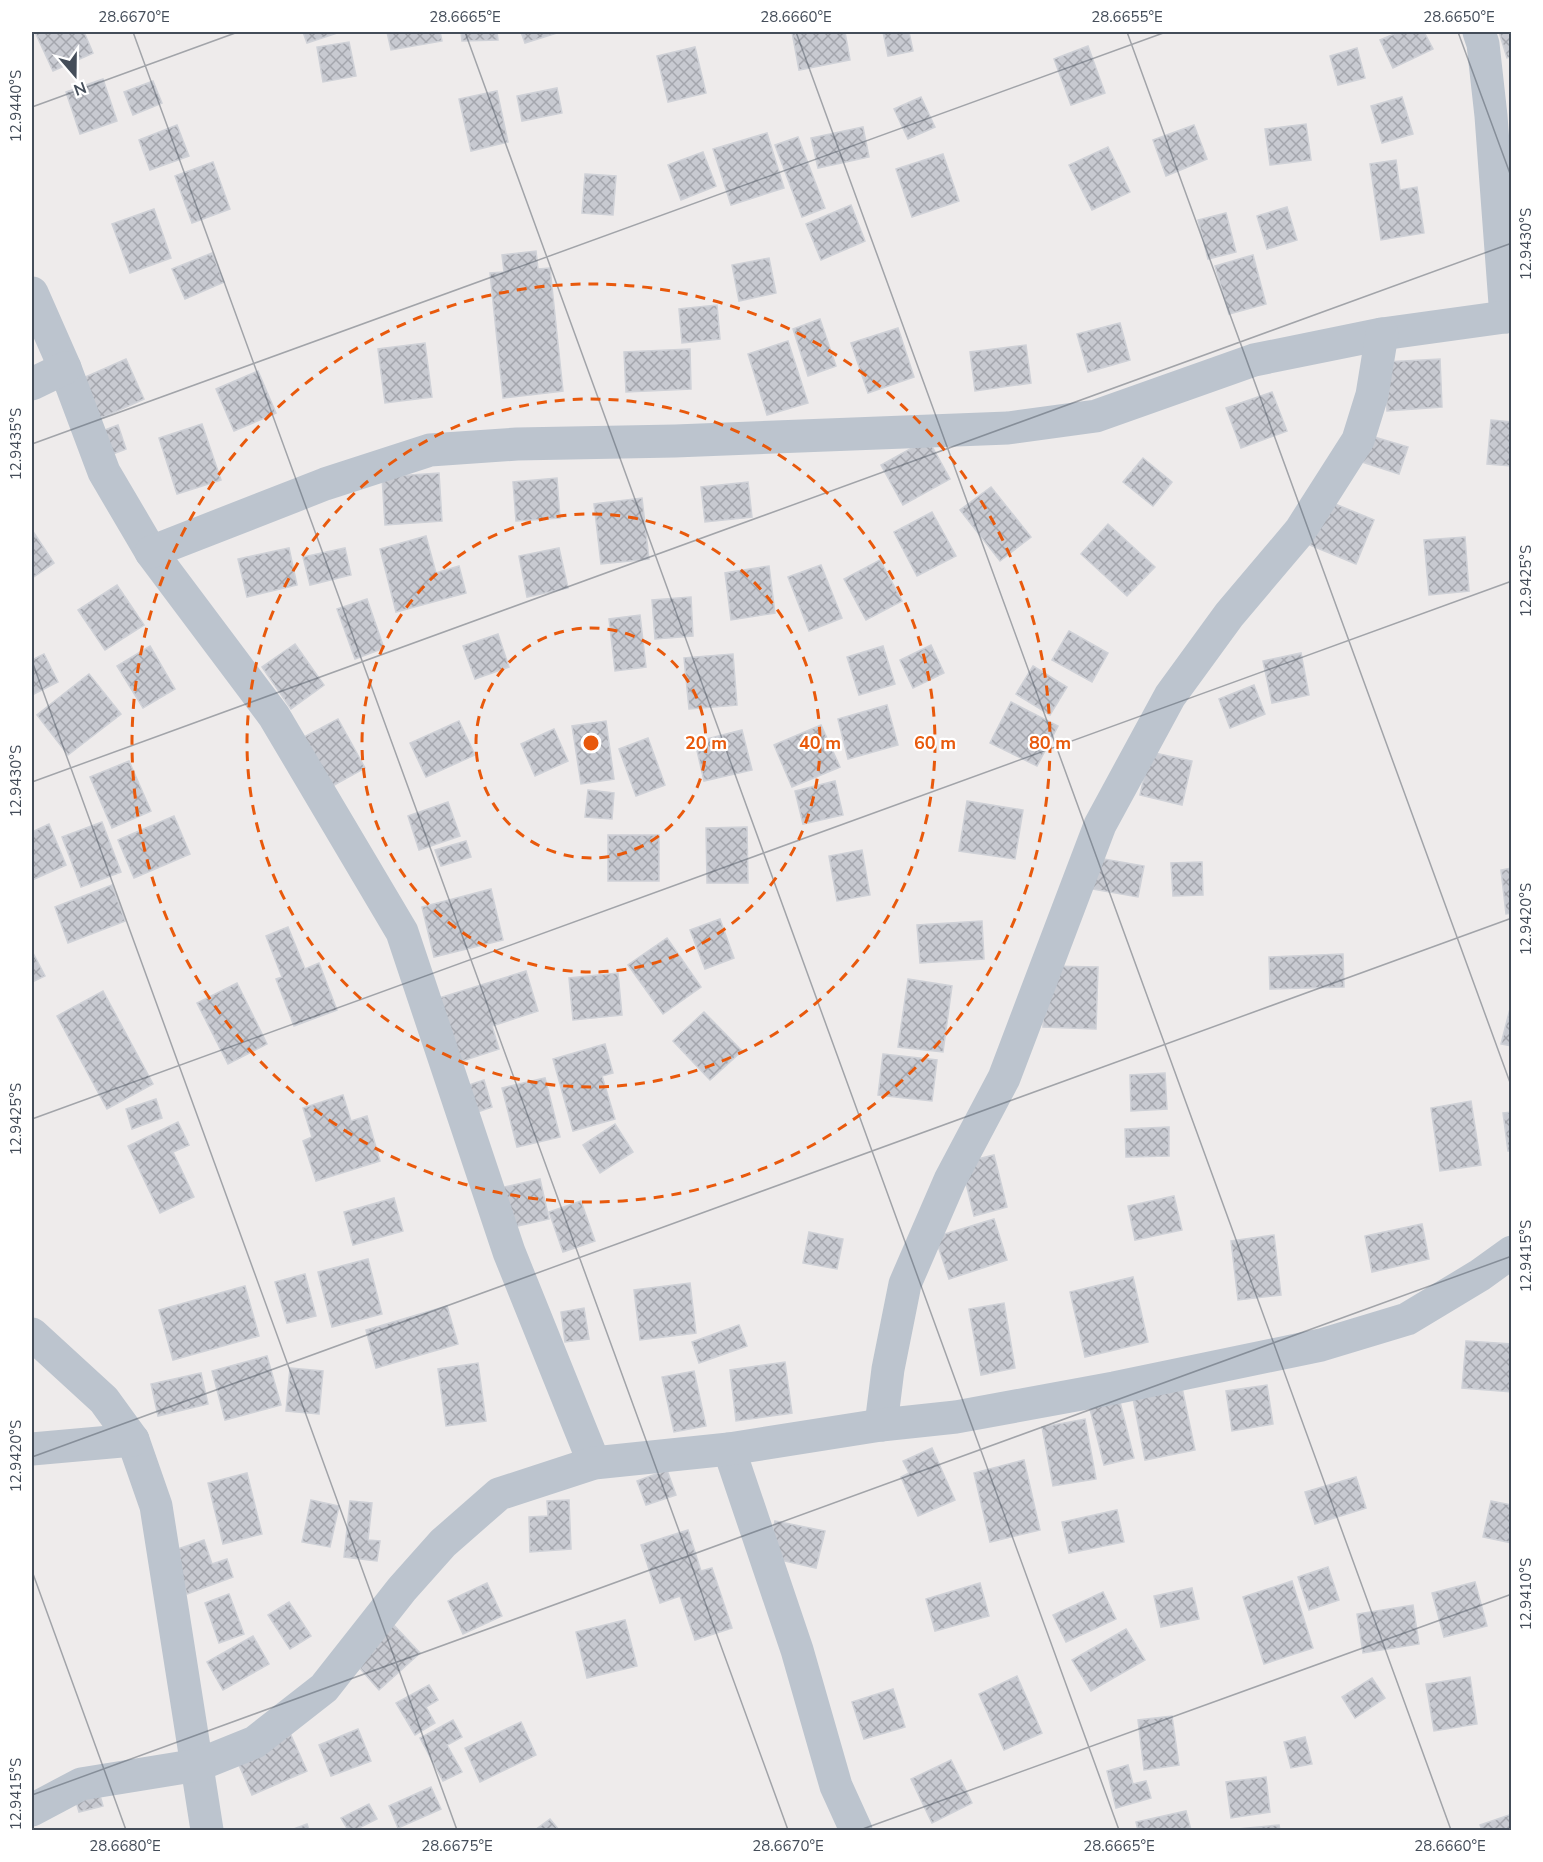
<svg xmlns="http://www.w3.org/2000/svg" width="1543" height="1862" font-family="'Nunito Sans',sans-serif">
	<defs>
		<pattern id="building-cross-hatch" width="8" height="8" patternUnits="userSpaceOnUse" patternTransform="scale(1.5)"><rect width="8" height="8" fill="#c8cad1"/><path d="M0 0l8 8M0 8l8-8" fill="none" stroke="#a4a6ad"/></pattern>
	</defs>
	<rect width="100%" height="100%" fill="#eeebeb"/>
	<g fill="url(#building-cross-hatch)" stroke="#cfd1d7" stroke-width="1.5">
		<path d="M35 32H84L93 53 53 71Z"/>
		<path d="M303 32H340L307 43Z"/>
		<path d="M387 32H440L442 41 391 50Z"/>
		<path d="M461 32H497L498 40 462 41Z"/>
		<path d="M521 32H557V33L525 43Z"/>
		<path d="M792 32H845L850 60 799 70Z"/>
		<path d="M883 32H909L913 51 888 56Z"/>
		<path d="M1399 32H1424L1433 49 1393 68 1380 40Z"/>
		<path d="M1499 32H1512V57L1507 58Z"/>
		<path d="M349 42 356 76 323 82 317 47Z"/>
		<path d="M1088 46 1105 93 1071 105 1054 59Z"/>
		<path d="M695 47 706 93 668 102 657 56Z"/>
		<path d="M1357 48 1365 78 1338 85 1330 56Z"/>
		<path d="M103 79 117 121 80 134 66 92Z"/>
		<path d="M153 81 162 103 133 115 124 92Z"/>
		<path d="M557 88 562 113 522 121 517 96Z"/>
		<path d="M497 91 508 142 471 151 459 99Z"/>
		<path d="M921 97 935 127 908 139 894 109Z"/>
		<path d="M1402 97 1413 134 1382 143 1371 106Z"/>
		<path d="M1306 124 1311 160 1270 165 1265 129Z"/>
		<path d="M177 125 189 156 150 170 139 140Z"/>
		<path d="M1194 125 1207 159 1166 176 1153 140Z"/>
		<path d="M863 127 869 157 818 168 811 138Z"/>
		<path d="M767 133 784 188 731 205 713 149Z"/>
		<path d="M798 137 825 208 802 217 775 145Z"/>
		<path d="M1108 147 1130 192 1092 210 1069 165Z"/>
		<path d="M703 152 716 186 681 200 668 165Z"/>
		<path d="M943 154 959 201 912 217 896 169Z"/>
		<path d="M1396 160 1400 190 1417 187 1424 233 1381 240 1370 164Z"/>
		<path d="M213 162 230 209 192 223 175 176Z"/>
		<path d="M585 174 616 176 613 215 582 213Z"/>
		<path d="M851 205 865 241 821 260 806 224Z"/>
		<path d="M1287 207 1297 240 1267 249 1257 216Z"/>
		<path d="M154 209 171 258 130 273 112 224Z"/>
		<path d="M1226 213 1236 252 1208 259 1198 220Z"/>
		<path d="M536 251 538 269 550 268 563 391 503 398 490 273 504 272 502 255Z"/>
		<path d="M212 253 224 282 185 299 172 269Z"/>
		<path d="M1253 255 1266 304 1229 314 1215 266Z"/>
		<path d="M769 258 776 293 739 301 732 265Z"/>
		<path d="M717 305 720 339 682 343 679 309Z"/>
		<path d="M820 319 836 366 808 376 793 329Z"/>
		<path d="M1120 323 1130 360 1088 372 1077 334Z"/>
		<path d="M898 328 914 377 868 393 851 343Z"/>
		<path d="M788 341 808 403 767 415 748 354Z"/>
		<path d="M425 343 432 397 385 403 378 349Z"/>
		<path d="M1026 345 1031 383 975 391 970 352Z"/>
		<path d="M690 349 691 389 626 392 624 352Z"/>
		<path d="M126 359 144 399 90 423 72 383Z"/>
		<path d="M1440 359 1442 407 1387 411 1385 362Z"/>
		<path d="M258 371 276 413 234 431 216 389Z"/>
		<path d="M1272 392 1287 431 1241 448 1226 408Z"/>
		<path d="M1491 420 1512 422V466L1487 464Z"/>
		<path d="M202 424 221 480 177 494 159 438Z"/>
		<path d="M118 425 126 449 89 463 81 439Z"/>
		<path d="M1371 436 1408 447 1399 474 1362 462Z"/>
		<path d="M928 439 950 479 903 505 881 465Z"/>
		<path d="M1143 458 1172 482 1153 506 1123 482Z"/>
		<path d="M439 473 442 521 385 525 382 477Z"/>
		<path d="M557 478 560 518 516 521 513 482Z"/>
		<path d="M748 482 752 517 705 522 701 487Z"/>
		<path d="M991 487 1031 537 1000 561 960 510Z"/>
		<path d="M642 498 649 559 601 564 594 504Z"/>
		<path d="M1328 501 1374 520 1356 564 1310 545Z"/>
		<path d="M932 512 956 556 917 576 894 532Z"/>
		<path d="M1108 524 1155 567 1127 596 1081 554Z"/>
		<path d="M32 530 54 563 32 578Z"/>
		<path d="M426 536 436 573 459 566 466 593 396 612 380 549Z"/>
		<path d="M1465 537 1469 591 1429 595 1424 540Z"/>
		<path d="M289 548 297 585 247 597 238 559Z"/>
		<path d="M345 548 351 575 310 585 303 557Z"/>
		<path d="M559 548 568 588 527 597 519 556Z"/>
		<path d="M880 560 902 601 866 620 844 579Z"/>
		<path d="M821 565 842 618 809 631 788 577Z"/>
		<path d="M769 566 775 613 731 620 725 573Z"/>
		<path d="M117 585 144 625 105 650 78 610Z"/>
		<path d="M691 597 693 636 655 639 652 600Z"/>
		<path d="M367 599 384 648 355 659 337 609Z"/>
		<path d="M640 615 646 667 615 671 609 619Z"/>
		<path d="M1069 631 1108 653 1092 682 1052 660Z"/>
		<path d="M498 634 509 667 475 679 463 646Z"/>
		<path d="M295 644 324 685 291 709 262 667Z"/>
		<path d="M931 645 944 673 913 688 900 660Z"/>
		<path d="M150 646 175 689 143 708 117 666Z"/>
		<path d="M883 646 895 684 859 695 847 657Z"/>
		<path d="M1301 653 1309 695 1272 703 1263 661Z"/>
		<path d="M44 654 58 682 32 695V660Z"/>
		<path d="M733 654 737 705 689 709 684 658Z"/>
		<path d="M1033 666 1067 687 1050 715 1016 694Z"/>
		<path d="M89 674 121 714 68 755 37 715Z"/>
		<path d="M1254 685 1265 714 1230 728 1219 699Z"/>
		<path d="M1011 702 1058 726 1037 766 990 743Z"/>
		<path d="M887 705 898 745 848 759 838 719Z"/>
		<path d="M338 719 365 768 329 788 302 738Z"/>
		<path d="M459 721 475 755 426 777 410 743Z"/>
		<path d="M606 721 614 779 581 784 572 726Z"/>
		<path d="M821 725 840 767 792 787 774 745Z"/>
		<path d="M554 729 568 761 535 776 521 744Z"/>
		<path d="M742 730 752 770 704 781 695 742Z"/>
		<path d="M648 738 665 785 636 796 619 749Z"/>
		<path d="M1150 752 1192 761 1182 805 1140 795Z"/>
		<path d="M129 761 151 811 112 828 90 777Z"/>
		<path d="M835 781 843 815 803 824 795 791Z"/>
		<path d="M588 790 614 793 612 819 585 817Z"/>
		<path d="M967 801 1023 810 1015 859 959 851Z"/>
		<path d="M448 802 460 836 419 850 408 816Z"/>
		<path d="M174 816 190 854 134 878 118 840Z"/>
		<path d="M102 822 121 872 81 887 62 837Z"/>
		<path d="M49 824 66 865 32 880V832Z"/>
		<path d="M747 827 748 883H707L706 828Z"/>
		<rect x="608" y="835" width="51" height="46"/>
		<path d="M466 841 471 857 441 866 435 850Z"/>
		<path d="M862 850 870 895 837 901 829 856Z"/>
		<path d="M1098 858 1144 866 1138 897 1092 889Z"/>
		<path d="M1202 862 1203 895 1173 896 1171 863Z"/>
		<path d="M1512 868V913L1506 914 1501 870Z"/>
		<path d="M112 885 125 921 68 943 55 907Z"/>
		<path d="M491 889 503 940 434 957 422 907Z"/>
		<path d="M720 919 734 958 705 969 690 930Z"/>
		<path d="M982 921 984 959 920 963 917 925Z"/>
		<path d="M288 927 305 969 319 963 337 1010 294 1026 276 979 282 977 266 936Z"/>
		<path d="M667 938 701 987 663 1014 628 965Z"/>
		<path d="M32 951 45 976 32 982Z"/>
		<path d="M1343 954 1344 987 1270 989 1269 957Z"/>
		<path d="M1045 966 1098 967 1096 1029 1043 1027Z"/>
		<path d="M526 971 538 1011 492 1026 499 1049 459 1062 439 998Z"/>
		<path d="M618 973 622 1015 573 1020 569 978Z"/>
		<path d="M908 979 952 986 943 1052 898 1047Z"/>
		<path d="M237 983 267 1044 228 1064 197 1003Z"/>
		<path d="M103 991 153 1084 107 1109 57 1016Z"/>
		<path d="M1512 1001V1046L1501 1044Z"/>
		<path d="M704 1012 742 1051 710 1080 673 1041Z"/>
		<path d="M605 1044 613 1073 602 1076 615 1119 573 1131 553 1059Z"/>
		<path d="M883 1054 937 1060 932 1101 878 1095Z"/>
		<path d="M1165 1073 1167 1109 1131 1111 1130 1075Z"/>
		<path d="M545 1078 560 1137 517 1147 502 1088Z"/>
		<path d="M484 1080 492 1107 460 1118 451 1091Z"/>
		<path d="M343 1095 351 1121 367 1116 380 1161 316 1181 303 1141 312 1137 303 1108Z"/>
		<path d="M156 1099 162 1118 132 1129 126 1109Z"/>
		<path d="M1471 1101 1481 1165 1440 1171 1431 1108Z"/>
		<path d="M1512 1112V1151H1508L1503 1113Z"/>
		<path d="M178 1122 189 1145 173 1152 194 1197 160 1213 128 1146Z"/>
		<path d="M615 1124 633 1152 600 1173 583 1145Z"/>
		<path d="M1169 1127V1156L1126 1157 1125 1129Z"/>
		<path d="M994 1155 1007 1207 974 1216 961 1163Z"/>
		<path d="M540 1179 549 1219 500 1230 491 1190Z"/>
		<path d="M1174 1196 1182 1230 1135 1240 1128 1206Z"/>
		<path d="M394 1198 403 1231 353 1245 344 1212Z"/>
		<path d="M581 1201 595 1241 563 1252 549 1212Z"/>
		<path d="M994 1219 1007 1260 949 1279 935 1237Z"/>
		<path d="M1422 1224 1429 1259 1372 1272 1365 1236Z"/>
		<path d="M809 1232 843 1239 837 1269 803 1263Z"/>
		<path d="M1274 1235 1281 1295 1238 1300 1231 1241Z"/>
		<path d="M368 1259 382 1314 332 1327 318 1272Z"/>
		<path d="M305 1274 316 1316 287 1323 275 1282Z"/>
		<path d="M1133 1277 1148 1342 1085 1357 1070 1292Z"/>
		<path d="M690 1283 696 1333 640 1340 634 1290Z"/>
		<path d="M245 1286 259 1336 173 1360 159 1310Z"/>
		<path d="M1004 1303 1015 1368 981 1375 969 1309Z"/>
		<path d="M447 1306 458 1344 376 1368 366 1330Z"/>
		<path d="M584 1308 589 1339 565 1342 561 1312Z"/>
		<path d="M739 1325 747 1346 699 1363 692 1342Z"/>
		<path d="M1466 1341 1512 1344V1392L1462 1388Z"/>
		<path d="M267 1356 281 1405 225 1420 212 1371Z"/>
		<path d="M785 1362 792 1413 736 1421 730 1370Z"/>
		<path d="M478 1363 486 1421 446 1426 438 1369Z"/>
		<path d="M290 1368 323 1371 319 1414 286 1411Z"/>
		<path d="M694 1371 706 1426 674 1432 662 1377Z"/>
		<path d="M201 1373 208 1404 158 1416 151 1384Z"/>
		<path d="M1179 1373 1195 1450 1145 1460 1130 1383Z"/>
		<path d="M1267 1385 1273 1424 1232 1431 1226 1391Z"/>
		<path d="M1118 1394 1134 1458 1104 1465 1088 1401Z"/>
		<path d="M1085 1419 1096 1479 1053 1486 1042 1427Z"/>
		<path d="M932 1448 955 1500 918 1516 901 1477 909 1473 903 1461Z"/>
		<path d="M1024 1460 1040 1530 990 1542 974 1473Z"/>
		<path d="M667 1470 676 1495 646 1505 637 1481Z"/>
		<path d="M247 1473 262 1534 223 1544 208 1483Z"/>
		<path d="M1356 1477 1366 1508 1315 1524 1305 1492Z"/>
		<path d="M311 1500 339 1506 330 1547 302 1542Z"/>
		<path d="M569 1500 571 1549 530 1552 529 1517 548 1516 547 1501Z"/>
		<path d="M350 1501 372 1503 368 1540 380 1541 377 1561 344 1557Z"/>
		<path d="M1491 1501 1512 1505V1543L1483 1537Z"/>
		<path d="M1117 1510 1124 1542 1069 1553 1062 1522Z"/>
		<path d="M775 1521 825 1531 816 1568 767 1557Z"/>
		<path d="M688 1530 701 1571 712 1568 732 1628 695 1640 680 1596 660 1603 641 1545Z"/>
		<path d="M204 1540 212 1564 227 1559 233 1577 187 1594 172 1551Z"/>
		<path d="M1328 1567 1339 1600 1309 1610 1298 1577Z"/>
		<path d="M1292 1581 1313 1648 1264 1664 1243 1597Z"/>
		<path d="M1475 1582 1487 1626 1444 1637 1432 1593Z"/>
		<path d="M487 1583 502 1616 463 1634 448 1601Z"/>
		<path d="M980 1583 989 1616 935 1631 926 1599Z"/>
		<path d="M1192 1588 1199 1619 1161 1627 1154 1596Z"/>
		<path d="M1103 1592 1116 1619 1066 1642 1053 1615Z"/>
		<path d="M229 1594 244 1634 219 1643 205 1603Z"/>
		<path d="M289 1602 311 1636 290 1649 268 1615Z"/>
		<path d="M1413 1605 1419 1644 1363 1653 1357 1614Z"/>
		<path d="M625 1620 637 1666 587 1678 576 1632Z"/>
		<path d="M390 1621 420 1653 379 1690 350 1657Z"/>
		<path d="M1126 1629 1145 1660 1091 1691 1072 1660Z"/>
		<path d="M253 1636 269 1664 223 1690 207 1662Z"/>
		<path d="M1017 1676 1042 1733 1004 1750 979 1694Z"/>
		<path d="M1470 1677 1477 1724 1434 1731 1426 1684Z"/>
		<path d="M1372 1678 1385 1698 1355 1718 1342 1697Z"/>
		<path d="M429 1685 438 1700 426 1707 435 1723 415 1735 396 1703Z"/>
		<path d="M893 1689 905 1727 864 1739 852 1702Z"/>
		<path d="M1172 1716 1179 1765 1144 1770 1138 1720Z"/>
		<path d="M453 1720 462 1737 447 1745 462 1772 443 1781 420 1738Z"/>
		<path d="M521 1722 536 1755 480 1782 465 1748Z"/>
		<path d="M358 1729 371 1761 331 1776 319 1745Z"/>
		<path d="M290 1733 307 1771 252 1795 235 1756Z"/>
		<path d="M1305 1737 1312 1764 1291 1768 1284 1742Z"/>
		<path d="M951 1760 972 1803 932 1823 911 1779Z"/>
		<path d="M1128 1765 1133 1784 1146 1781 1151 1798 1116 1808 1107 1771Z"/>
		<path d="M1266 1777 1270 1812 1231 1818 1226 1782Z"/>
		<path d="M431 1787 441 1809 398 1828 389 1806Z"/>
		<path d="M99 1792 103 1806 79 1812 75 1798Z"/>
		<path d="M369 1804 377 1819 355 1830H348L341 1818Z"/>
		<path d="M1186 1811 1191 1830H1138L1136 1822Z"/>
		<path d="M1512 1814V1830H1482L1480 1825Z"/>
		<path d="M550 1819 559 1830H535Z"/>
		<path d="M307 1824 309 1830H291Z"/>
		<path d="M1279 1825 1280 1830H1238V1829Z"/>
	</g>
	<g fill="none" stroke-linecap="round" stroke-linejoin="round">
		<g stroke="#bcc4ce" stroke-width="33">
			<path d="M1479 32 1483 44 1491 116 1506 317"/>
			<path d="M32 293 65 368 104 472 151 552 274 716 402 932 509 1252 594 1463"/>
			<path d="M32 384 65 368"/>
			<path d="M151 552 325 484 430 450 517 444 675 441 1008 428 1096 416 1254 360 1382 334 1512 316"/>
			<path d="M32 1334 104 1400 133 1440 156 1506 207 1830"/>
			<path d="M881 1425 888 1369 905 1284 950 1180 1004 1078 1100 825 1170 696 1229 615 1300 531 1358 440 1372 395 1382 334"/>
			<path d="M32 1449 133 1440"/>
			<path d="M729 1449 797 1650 836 1786 856 1830"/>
			<path d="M32 1810 81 1784 198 1765 255 1742 324 1688 402 1589 443 1543 499 1494 594 1463 729 1449 881 1425 956 1417 1114 1388 1321 1345 1407 1319 1480 1275 1512 1252"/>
		</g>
	</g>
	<path fill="none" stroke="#444d59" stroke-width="1.5" stroke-opacity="0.45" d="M133 32 788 1830M465 32 1119 1830M796 32 1451 1830M1127 32 1512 1088M1458 32 1512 179M32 107 238 32M32 444 1166 32M32 661 457 1830M32 782 1512 243M32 1119 1512 581M32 1457 1512 918M32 1571 126 1830M32 1795 1512 1256M860 1830 1512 1594"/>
	<g fill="none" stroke="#e8590c" stroke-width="3" stroke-dasharray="10 8">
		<circle cx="591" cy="743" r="115"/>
		<circle cx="591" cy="743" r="229"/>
		<circle cx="591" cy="743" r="344"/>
		<circle cx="591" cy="743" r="459"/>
	</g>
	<circle cx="591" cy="743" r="9" fill="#e8590c" stroke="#fff" stroke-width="3"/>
	<g font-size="18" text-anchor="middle" font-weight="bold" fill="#e8590c" stroke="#fff" stroke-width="4.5" stroke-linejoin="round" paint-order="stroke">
		<text x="706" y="749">20 m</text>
		<text x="820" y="749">40 m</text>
		<text x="935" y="749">60 m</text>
		<text x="1050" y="749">80 m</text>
	</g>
	<rect width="1543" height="1862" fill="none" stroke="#ffffff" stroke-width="66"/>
	<g transform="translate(75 75) rotate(160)" stroke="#ffffff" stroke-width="4.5" paint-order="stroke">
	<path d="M0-4.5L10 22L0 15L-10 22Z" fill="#444d59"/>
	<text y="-9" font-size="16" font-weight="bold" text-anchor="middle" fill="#444d59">N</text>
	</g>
	<rect x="33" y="33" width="1477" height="1796" fill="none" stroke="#444d59" stroke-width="2"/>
	<g font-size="15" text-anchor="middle" fill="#444d59">
		<text x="134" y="22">28.6670°E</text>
		<text x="465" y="22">28.6665°E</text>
		<text x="796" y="22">28.6660°E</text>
		<text x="1127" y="22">28.6655°E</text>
		<text x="1459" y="22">28.6650°E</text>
		<text transform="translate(16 106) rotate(-90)" y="5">12.9440°S</text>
		<text transform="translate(1526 244) rotate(-90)" y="5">12.9430°S</text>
		<text transform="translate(16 444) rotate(-90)" y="5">12.9435°S</text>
		<text transform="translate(1526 581) rotate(-90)" y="5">12.9425°S</text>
		<text transform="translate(16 781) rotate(-90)" y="5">12.9430°S</text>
		<text transform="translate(1526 919) rotate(-90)" y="5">12.9420°S</text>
		<text transform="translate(16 1119) rotate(-90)" y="5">12.9425°S</text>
		<text transform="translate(1526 1256) rotate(-90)" y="5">12.9415°S</text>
		<text transform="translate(16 1456) rotate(-90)" y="5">12.9420°S</text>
		<text transform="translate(1526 1594) rotate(-90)" y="5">12.9410°S</text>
		<text transform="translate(16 1794) rotate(-90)" y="5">12.9415°S</text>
		<text x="125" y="1851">28.6680°E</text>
		<text x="457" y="1851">28.6675°E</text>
		<text x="788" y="1851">28.6670°E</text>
		<text x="1119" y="1851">28.6665°E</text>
		<text x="1450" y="1851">28.6660°E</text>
	</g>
</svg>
